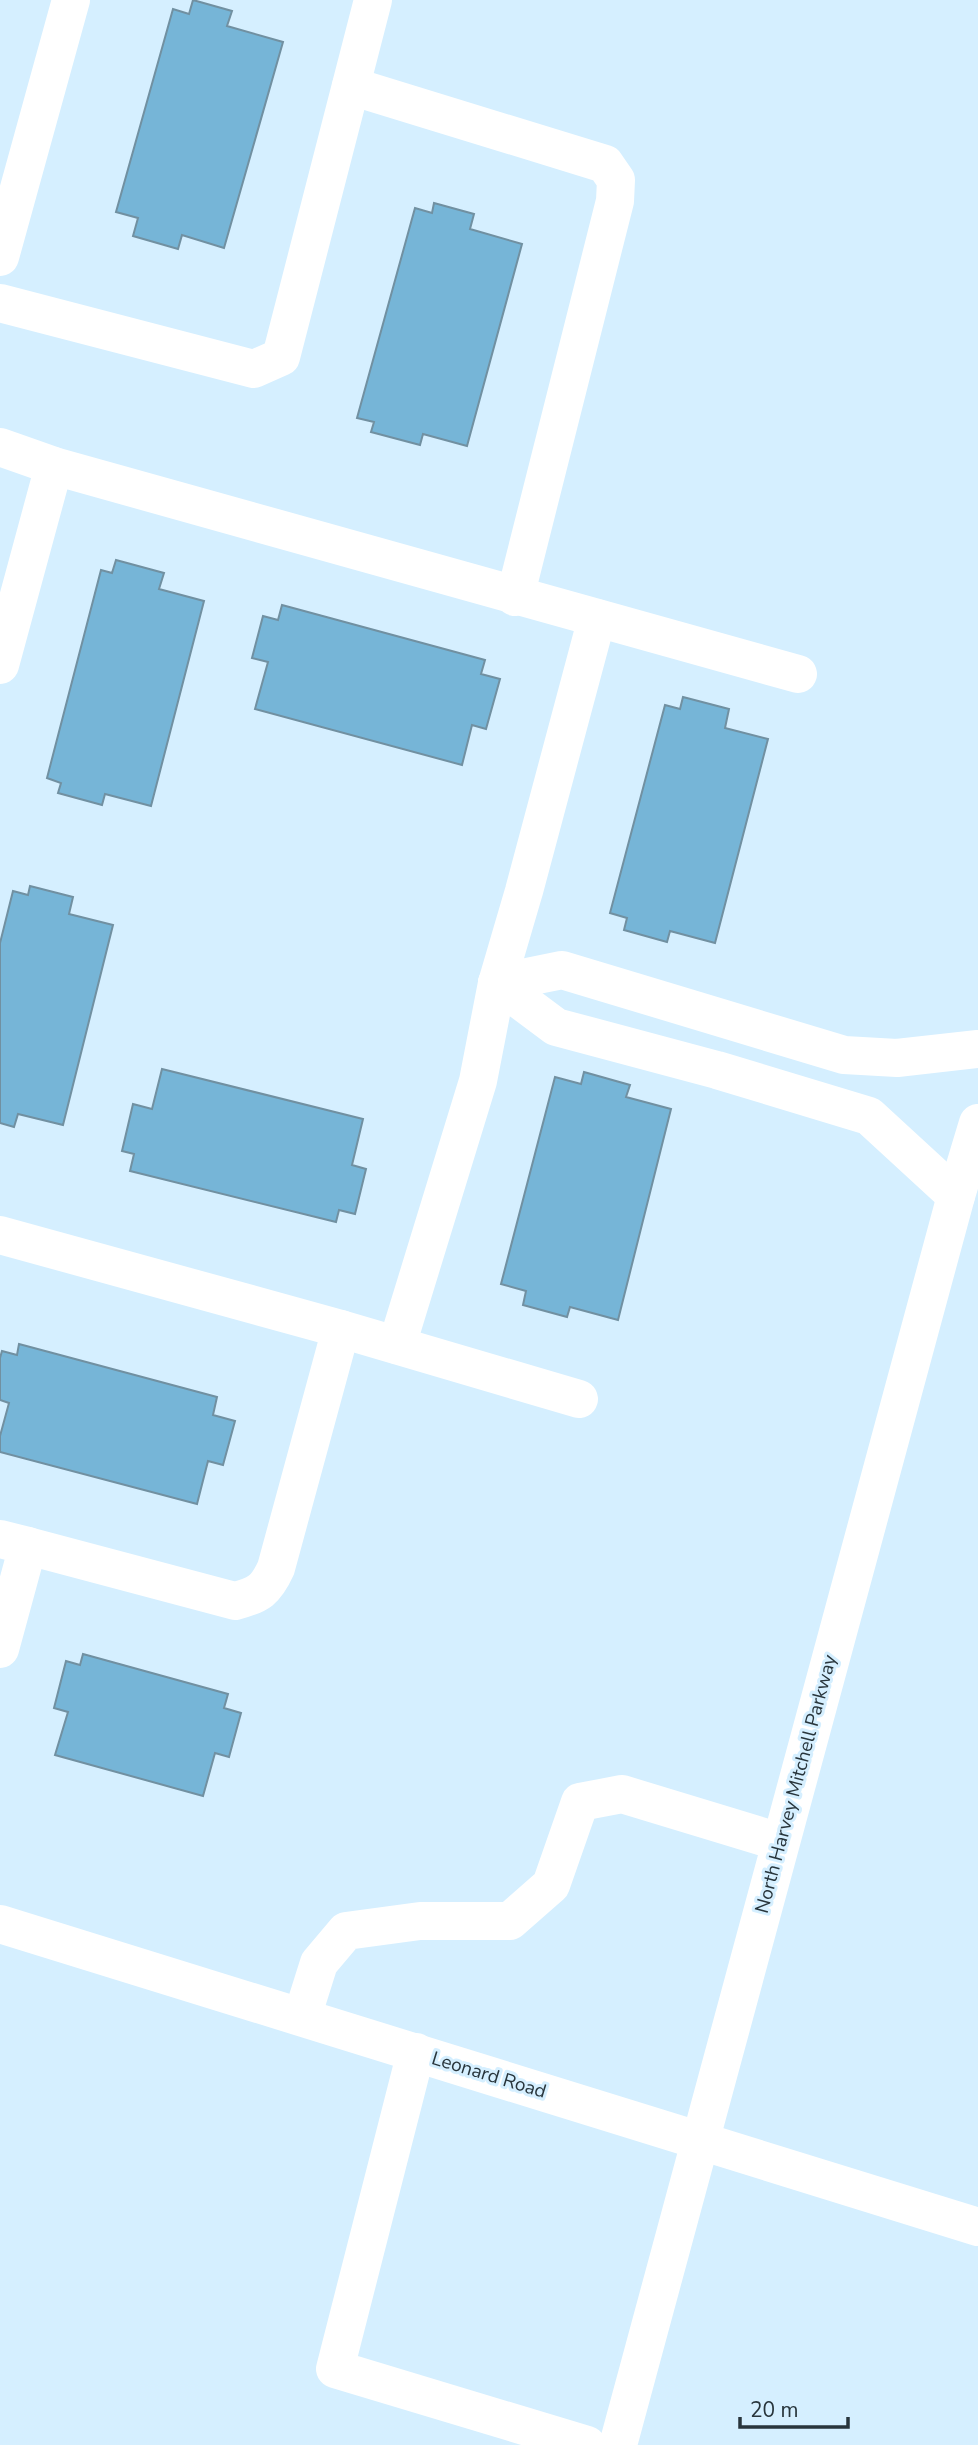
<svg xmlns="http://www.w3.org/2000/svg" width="978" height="2445" font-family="'Nunito Sans',sans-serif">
	<rect width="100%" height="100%" fill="#d5efff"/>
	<g fill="#76b5d7" stroke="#7190a1" stroke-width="2">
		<path d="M193 0 232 11 227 26 283 42 224 248 182 235 178 249 133 236 138 218 116 212 173 9 189 14Z"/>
		<path d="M434 203 474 214 470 229 522 244 467 446 423 434 420 445 371 432 374 422 357 418 415 208 432 213Z"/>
		<path d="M116 560 164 573 159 589 204 601 151 806 105 794 102 805 58 793 61 783 47 778 101 570 112 573Z"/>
		<path d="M282 605 485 660 481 674 500 679 486 729 472 725 462 765 255 709 268 662 252 658 263 616 278 620Z"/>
		<path d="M683 697 729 709 725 728 768 739 715 943 670 931 667 942 624 930 627 918 610 913 665 705 680 709Z"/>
		<path d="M30 886 73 897 69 914 113 925 63 1125 18 1114 14 1127 0 1123V943L13 891 28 895Z"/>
		<path d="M162 1069 363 1119 352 1165 366 1169 355 1214 339 1210 336 1222 130 1171 134 1154 122 1151 133 1104 152 1109Z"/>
		<path d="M584 1072 630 1085 626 1097 671 1109 618 1320 570 1307 567 1317 523 1305 526 1291 501 1284 555 1077 581 1084Z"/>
		<path d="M19 1344 217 1397 213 1415 235 1421 223 1465 208 1461 197 1504 0 1452V1436L9 1403 0 1400V1358L2 1351 17 1355Z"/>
		<path d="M83 1654 228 1694 224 1708 241 1713 229 1757 215 1753 203 1796 55 1755 68 1712 54 1708 66 1661 80 1665Z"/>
	</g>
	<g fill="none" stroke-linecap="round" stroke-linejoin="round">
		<g stroke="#fff" stroke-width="38">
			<path d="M351 86 605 164 616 180 615 201 515 597"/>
			<path d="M0 257 71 0"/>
			<path d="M0 303 254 369 281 357 373 0"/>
			<path d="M0 447 54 466 798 674"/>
			<path d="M0 665 54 466"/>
			<path d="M497 983 556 1027 717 1070 869 1116 956 1196"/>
			<path d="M497 983 562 970 844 1055 897 1058 978 1049"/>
			<path d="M0 1235 341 1329 579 1399"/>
			<path d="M397 1345 478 1081 497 983 524 891 597 618"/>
			<path d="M0 1539 28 1546 0 1649"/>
			<path d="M28 1546 235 1601C259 1595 266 1590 276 1568L341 1329"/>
			<path d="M0 1924 978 2227"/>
			<path d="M302 2017 319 1963 346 1931 420 1921H510L551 1885 580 1802 622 1794 780 1842"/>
			<path d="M416 2052 335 2369 587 2445"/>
		</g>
		<path stroke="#fff" stroke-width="38" d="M618 2445 956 1196 978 1123"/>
	</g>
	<g text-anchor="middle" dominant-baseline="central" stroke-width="6" stroke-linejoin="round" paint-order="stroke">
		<g font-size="19" fill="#28353c" stroke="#d5efff">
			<text transform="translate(796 1784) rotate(-75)">North Harvey Mitchell Parkway</text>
			<text transform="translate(489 2075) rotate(17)">Leonard Road</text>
		</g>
	</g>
	<path d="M740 2417v10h108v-10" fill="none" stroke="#28353c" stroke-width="3.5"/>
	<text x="750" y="2417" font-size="21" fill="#28353c" stroke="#d5efff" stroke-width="5" paint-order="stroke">20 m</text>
</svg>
